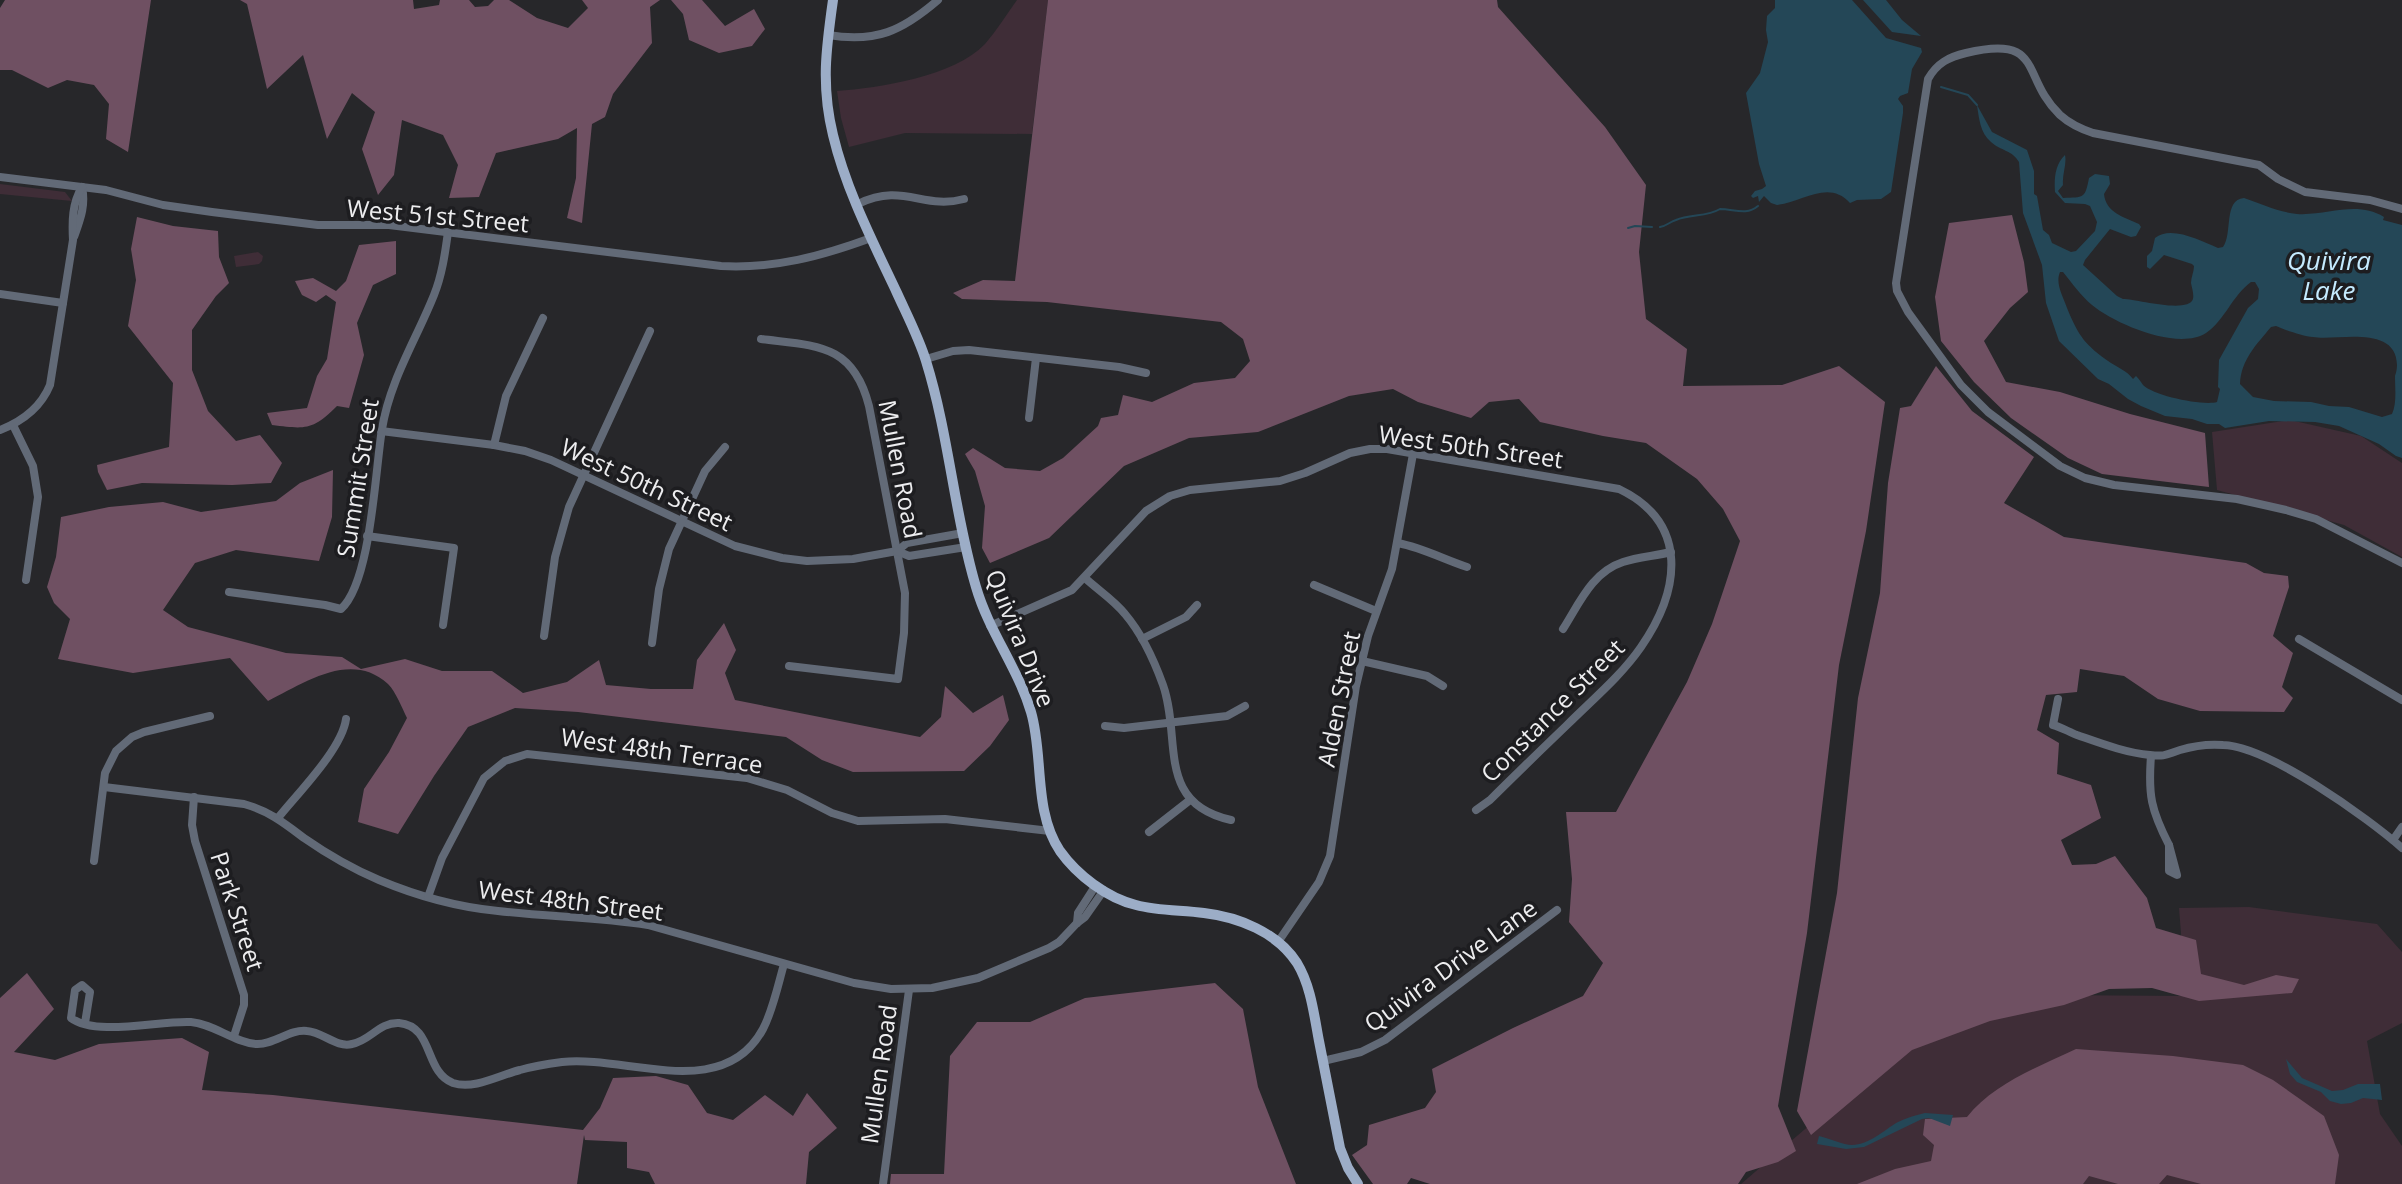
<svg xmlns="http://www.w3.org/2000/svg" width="2402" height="1184" font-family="'Open Sans',sans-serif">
	<rect width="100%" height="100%" fill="#27272a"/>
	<g fill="#3f2d37">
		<path d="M1017 0H1048L1032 134 905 133 849 147 841 118 837 91C879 88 955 76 985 44 997 30 1007 14 1017 0Z"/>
		<path d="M0 184 65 192 72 201 0 194Z"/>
		<path d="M258 252 263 256 262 261 259 264 236 267 234 256Z"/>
		<path d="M2290 420 2361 436 2402 463V557L2344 525 2217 490 2212 432Z"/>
		<path d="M2249 907 2377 924 2402 952V1023L2367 1041 2380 1114 2402 1146V1184H1741L1903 1045 2044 995 2186 996 2179 908Z"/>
	</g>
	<g fill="#6f5062">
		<path d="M5 0H151L128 152 106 139 109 104 94 85 67 80 48 88 12 70H0V8Z"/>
		<path d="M240 0H413L414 9 439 5 440 0H469L475 7 488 6 494 0H509L537 18 568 28 588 8 582 0H660L650 7 652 43 613 94 605 117 592 124 582 223 567 218 576 178 577 128 558 139 496 153 479 197 449 198 458 165 443 135 402 120 394 175 378 195 362 149 375 112 352 93 327 139 303 55 267 89 247 4Z"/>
		<path d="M671 0H702L725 26 754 9 765 29 752 46 719 53 689 40 683 14Z"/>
		<path d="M1048 0H1497L1498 7 1605 127 1646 185 1639 252 1646 319 1687 349 1683 386 1782 385 1839 366 1885 402 1866 531 1839 665 1807 933 1778 1106 1796 1151 1778 1162 1746 1172 1738 1184H1430L1411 1178 1407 1184H1373L1352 1155 1367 1145 1369 1125 1425 1108 1436 1092 1432 1069 1513 1028 1583 996 1603 963 1569 922 1572 879 1566 812H1616L1687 682 1712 624 1740 541 1723 509 1697 479 1646 443 1603 436 1540 422 1519 399 1489 402 1471 418 1418 402 1393 389 1349 396 1258 432 1189 438 1124 466 1049 538 990 563 982 548 985 506 975 471 965 454 973 448 1005 468 1040 471 1063 458 1098 426 1101 418 1118 415 1123 395 1152 402 1194 383 1235 378 1250 361 1243 339 1221 322 1047 302 962 299 953 293 983 280 1015 281Z"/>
		<path d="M2012 215 2024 262 2028 292 2010 308 1984 341 2006 382 2060 392 2130 414 2205 433 2209 487 2102 474 2068 458 2011 418 1974 382 1941 341 1935 297 1949 223Z"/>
		<path d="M137 217 173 226 218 231 219 257 229 283 216 296 192 330V370L208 411 236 441 260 435 282 463 271 483 232 485 142 483 107 490 98 472 97 465 169 447 173 383 128 326 136 280 131 249Z"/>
		<path d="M396 241V274L373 285 357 323 364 355 349 408 337 406C312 431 305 429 272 425L267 413 307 408 317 376 327 359 336 302 326 295 316 302 302 295 295 281 313 278 336 291 346 281 359 245Z"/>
		<path d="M1936 366 1972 411 2034 457 2004 503 2064 537 2246 563 2264 573 2288 576 2289 587 2273 636 2293 653 2282 687 2293 698 2284 712 2200 711 2158 699 2124 676 2080 669 2077 692 2046 695 2037 730 2059 743 2057 774 2091 785 2101 818 2061 840 2072 865 2096 864 2115 856 2147 898 2156 928 2196 940 2201 974 2244 985 2276 975 2299 979 2292 993 2199 1001 2152 988 2109 989 2064 1005 1990 1021 1912 1050 1811 1135 1797 1111 1837 893 1858 698 1880 593 1888 483 1900 408 1911 406Z"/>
		<path d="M333 470 332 517 319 561 236 550 195 563 163 610 188 627 286 653 342 657 361 669 405 659 442 671H492L523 693 567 682 599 660 606 685 651 689H693L697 660 724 623 736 650 725 673 735 700 920 737 941 717 945 686 973 713 1003 695 1009 720 990 746 964 771 853 772 822 760 786 737 578 712 515 708 468 727 434 776 398 834 358 822 364 789 389 752 407 718C402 708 396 692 388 684 351 650 304 683 268 701L230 658 133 673 58 659 70 619 54 603 47 587 56 557 61 517 109 507 163 502 201 512 276 501 300 483Z"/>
		<path d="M27 973 54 1009 14 1052 55 1060 99 1044 182 1038 209 1052 202 1090 273 1095 583 1130 600 1108 613 1078 656 1076 688 1085 707 1113 733 1120 765 1095 793 1116 807 1093 837 1128 809 1152 806 1184H655L649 1172 627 1168V1142L585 1140 584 1135 577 1184H0V998Z"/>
		<path d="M1215 983 1243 1009 1258 1087 1296 1184H890L891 1174H944L950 1056 977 1022H1030L1085 998Z"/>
		<path d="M2076 1049 2173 1056 2243 1065 2273 1080 2324 1116 2339 1155 2335 1184H2201L2167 1175 2159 1184H2118L2089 1176 2083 1184H1857L1895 1169 1931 1161 1934 1145 1923 1135 1925 1119 1967 1117C1993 1084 2038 1067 2076 1049Z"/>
	</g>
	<g fill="#244757" fill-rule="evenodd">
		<path d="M1775 0H1852L1886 38 1921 48 1922 52 1912 69 1908 93 1900 96 1898 99 1903 106V113L1891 192 1881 199 1857 200 1850 203C1829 179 1802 202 1777 205L1771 203 1764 196 1759 202 1758 196 1753 198 1751 196 1755 191 1762 189 1766 186 1759 164 1746 93 1760 73 1768 42 1766 30 1767 16 1775 8Z"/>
		<path d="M1863 0H1886L1902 20 1921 36 1892 32Z"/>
		<path d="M1977 105 1992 132 2027 150 2034 171V194L2037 196 2043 230 2049 235 2052 243 2071 252 2076 251 2095 231 2097 222 2090 206 2085 204 2065 203 2055 192C2054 179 2055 164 2065 155 2067 164 2062 174 2063 185L2058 191 2063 198C2084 197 2085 199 2089 178L2095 174 2109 176 2110 184 2104 194C2106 213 2124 217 2139 224L2141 227 2136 236 2131 237 2110 229 2085 260 2083 265 2117 296 2123 299C2136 299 2188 314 2193 299 2194 294 2192 288 2191 283 2191 277 2194 272 2194 266L2192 264 2164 255 2150 269 2147 267V256L2152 251 2155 238C2171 225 2201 241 2218 248L2223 247C2233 233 2223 200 2244 198 2262 204 2278 212 2297 214 2328 216 2356 200 2384 217L2383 220 2402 225V458L2396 456 2379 444 2339 426 2315 422 2269 421 2225 428 2219 424H2207L2192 419 2165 416 2141 406 2128 399 2109 384 2098 379 2059 341 2046 303 2042 265 2023 213 2019 162C2012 150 2001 151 1991 142 1980 133 1979 118 1977 105ZM2060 272H2063C2072 283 2081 296 2092 305 2115 324 2178 351 2206 333 2225 320 2232 296 2251 282H2255L2259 289 2258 299 2248 308 2219 360 2218 387 2220 389 2217 402C2203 406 2154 396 2143 385 2141 382 2139 379 2136 376L2133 379C2127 371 2119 368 2111 363 2085 345 2079 337 2067 308 2063 296 2055 284 2060 272ZM2276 326C2285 330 2303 336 2313 337 2337 341 2396 324 2397 365 2397 369 2396 373 2395 376 2395 388 2397 403 2392 414L2382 417 2349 407 2329 406 2311 402 2274 401 2253 397 2240 384C2241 360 2256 345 2271 327Z"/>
		<path d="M2286 1059 2302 1078 2332 1091 2343 1090 2358 1084H2380L2382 1100 2363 1098 2351 1103 2341 1104 2330 1101 2321 1092 2297 1082 2290 1074Z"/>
		<path d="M1925 1113 1953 1115 1950 1126 1929 1118 1922 1119 1864 1147 1846 1149 1817 1144 1819 1136C1828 1138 1844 1145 1852 1145 1869 1145 1884 1130 1898 1122 1906 1118 1916 1115 1925 1113Z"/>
	</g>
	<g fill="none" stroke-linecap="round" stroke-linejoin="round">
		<g stroke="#244757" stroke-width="2">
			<path d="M1941 87 1968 95 1977 105"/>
			<path d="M1660 227C1667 226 1669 222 1676 220 1690 214 1707 217 1720 209 1734 209 1746 216 1758 206"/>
			<path d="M1628 228 1635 226 1652 227"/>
		</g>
		<g stroke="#626a77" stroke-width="8">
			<path d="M828 35C876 43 902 31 938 0"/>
			<path d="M0 177 106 190 163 205 212 212 318 225H389L721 266C774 269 822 256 871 238"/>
			<path d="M858 204C903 182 923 210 964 199"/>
			<path d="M2402 209 2370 200 2305 192 2278 179 2259 165 2093 133C2081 129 2070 124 2060 115 2020 77 2045 34 1966 53 1949 57 1937 63 1928 79L1896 283 1897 291 1908 312 1961 385 1988 412 2060 466 2085 478 2114 485 2237 499 2286 510 2316 519 2402 563"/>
			<path d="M74 237C80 220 86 206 82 187"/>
			<path d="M0 294 63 303"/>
			<path d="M761 339C816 346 853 343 869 406L905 593 904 633 898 679 789 666"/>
			<path d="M926 359 953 351 969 350 1119 367 1146 373"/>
			<path d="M1029 418 1036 358"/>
			<path d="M13 425 33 466 38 497 26 580"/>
			<path d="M0 430C23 421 41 407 50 385L73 240C72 222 72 203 82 187"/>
			<path d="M381 431 494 445 525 451 551 460 735 546 782 558 807 561 853 559 897 551 907 543 963 533"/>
			<path d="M494 445 506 396 543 318"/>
			<path d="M367 536 454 548 443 625"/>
			<path d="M1398 543C1423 548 1443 559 1467 567"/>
			<path d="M897 551 909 556 966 547"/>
			<path d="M1085 578C1098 590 1114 600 1125 614 1142 634 1154 660 1163 685 1182 739 1155 803 1231 820"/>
			<path d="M1314 585 1376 611"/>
			<path d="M229 592 325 605 341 609C371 582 375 472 382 429 390 380 416 340 434 295 442 275 445 254 448 232"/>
			<path d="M990 626 1072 590 1146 511 1170 496 1190 490 1280 481 1305 473 1350 453 1370 449H1387L1619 489C1690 523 1680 591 1641 647 1621 676 1592 700 1567 725 1541 750 1515 775 1490 800L1476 810"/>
			<path d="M1563 629C1579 604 1592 572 1623 562 1638 557 1655 556 1671 552"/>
			<path d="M544 636 555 557 569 507 650 331"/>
			<path d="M1142 639 1186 617 1197 605"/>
			<path d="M2299 639 2402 700"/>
			<path d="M652 643 659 589 669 549 705 471 725 447"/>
			<path d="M1362 661 1427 676 1443 686"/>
			<path d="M2058 699 2053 725C2061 727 2069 732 2077 735 2100 743 2126 753 2150 755 2166 757 2167 754 2180 750 2193 746 2210 744 2223 745 2268 746 2368 818 2402 848"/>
			<path d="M1105 726 1124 728 1227 716 1245 706"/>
			<path d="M2151 756C2148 795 2151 810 2169 845"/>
			<path d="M104 787 244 804C269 811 284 823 304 838 327 854 353 869 379 880 417 896 457 907 498 911 548 917 598 917 648 925L854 983 891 989 932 988 978 978 1049 948 1059 942 1077 923 1085 917 1104 890"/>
			<path d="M194 797 192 825 195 841 244 995V1005L234 1036"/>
			<path d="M278 818C298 793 342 749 346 719"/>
			<path d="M1149 832 1190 800"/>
			<path d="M2393 840 2402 827"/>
			<path d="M2169 845 2177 875 2169 871Z"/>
			<path d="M94 861 105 773 116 751 132 737 144 732 210 716"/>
			<path d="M428 897 442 858 484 778 505 761 527 754 747 778 787 790 832 813 858 821 945 819 1050 831"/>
			<path d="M1077 923 1078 913 1096 885"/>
			<path d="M1278 942 1319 882 1330 856 1356 686 1368 636 1392 569 1413 454"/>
			<path d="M85 1023 90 992 82 985 75 990 71 1018C96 1037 161 1020 191 1022 214 1024 233 1042 256 1044 274 1045 289 1029 307 1031 323 1032 336 1048 352 1044 370 1041 379 1022 399 1023 434 1026 424 1072 453 1083 474 1090 500 1075 520 1070 534 1066 547 1064 562 1062 627 1055 723 1103 763 1029 773 1010 778 985 784 964"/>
			<path d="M1323 1061 1361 1052 1385 1040 1557 910"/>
			<path d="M883 1184 909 990"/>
		</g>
		<path stroke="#9cadc7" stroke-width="10" d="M833 0C826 49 821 86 833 135 846 190 873 242 897 293 907 315 919 338 926 361 949 435 954 513 976 587 989 632 1018 668 1031 712 1044 756 1033 811 1060 851 1077 875 1107 898 1136 905 1158 911 1181 910 1204 913 1238 917 1277 932 1297 963 1311 986 1314 1015 1319 1041 1326 1077 1333 1112 1340 1148L1348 1168 1358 1184"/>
	</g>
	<g text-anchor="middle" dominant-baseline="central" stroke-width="7" stroke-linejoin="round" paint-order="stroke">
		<g font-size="24" fill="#ededef" stroke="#1d1d20">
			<text transform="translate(438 215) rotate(5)">West 51st Street</text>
			<text transform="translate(1471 446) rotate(8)">West 50th Street</text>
			<text transform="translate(901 469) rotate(79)">Mullen Road</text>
			<text transform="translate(357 478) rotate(-81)">Summit Street</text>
			<text transform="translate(647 484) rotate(25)">West 50th Street</text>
			<text transform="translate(1021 638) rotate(68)">Quivira Drive</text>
			<text transform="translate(1338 699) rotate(-79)">Alden Street</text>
			<text transform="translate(1552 710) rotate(-45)">Constance Street</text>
			<text transform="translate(662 750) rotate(8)">West 48th Terrace</text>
			<text transform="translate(571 900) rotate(7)">West 48th Street</text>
			<text transform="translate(238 911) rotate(72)">Park Street</text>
			<text transform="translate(1450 965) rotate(-36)">Quivira Drive Lane</text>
			<text transform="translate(878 1074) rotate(-82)">Mullen Road</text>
		</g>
		<g font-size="26" font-style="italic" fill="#c5ebff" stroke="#1d1d20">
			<text x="2329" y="260">Quivira<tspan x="2329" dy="30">Lake</tspan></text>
		</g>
	</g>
</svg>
